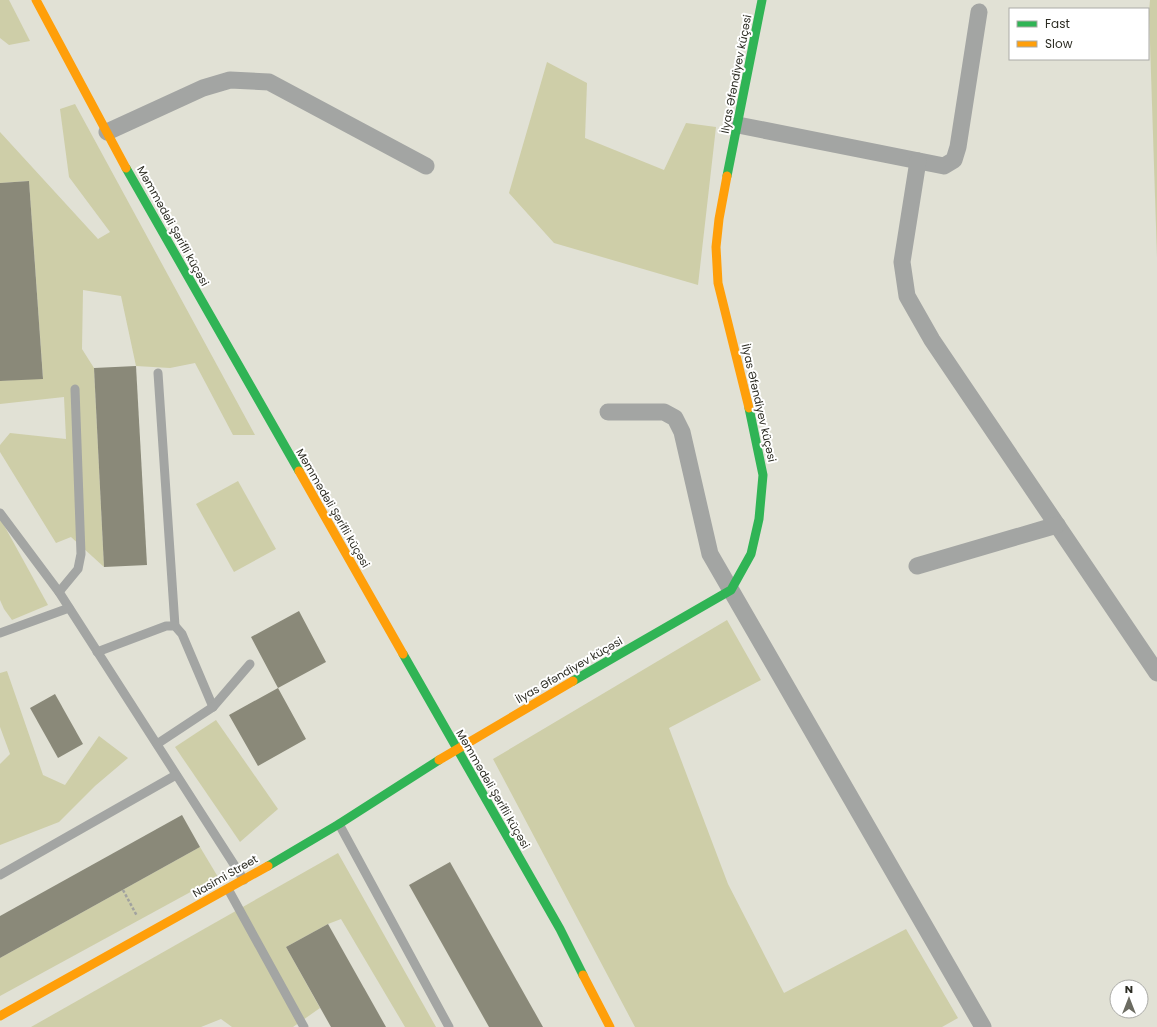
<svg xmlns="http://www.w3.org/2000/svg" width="1157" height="1027" font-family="Poppins,sans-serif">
	<rect width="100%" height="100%" fill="#e1e1d5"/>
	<g fill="#cecea8">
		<path d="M0 0H9L30 41 9 45 0 38Z"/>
		<path d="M1150 0H1157V257L1149 12Z"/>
		<path d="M547 62 587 83 585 138 664 170 686 123 716 127 698 285 554 243 509 193Z"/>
		<path d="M75 104 255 435H233L195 363 170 368 136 366 121 296 83 290 82 349 94 368 104 567 71 537 56 543 0 452V445L10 433 66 439 64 397 0 404V381L43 378 29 181 0 183V132L98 239 110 232 69 177 60 109Z"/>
		<path d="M238 481 276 549 234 572 196 504Z"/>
		<path d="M0 518 48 605 12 620 4 609 0 600Z"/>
		<path d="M727 620 761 680 669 728 728 884 784 993 906 929 958 1018 942 1027H635L493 759Z"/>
		<path d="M7 671 43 775 65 785 99 736 128 758 95 786 59 822 0 845V764L10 754 0 727V673Z"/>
		<path d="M216 720 278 809 240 842 175 747Z"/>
		<path d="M200 847 218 877 0 996V958Z"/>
		<path d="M338 853 436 1027H405L341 919 328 924 286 947 320 1008 293 1027H232L221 1019 201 1027H31Z"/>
	</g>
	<g fill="#8a8979">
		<path d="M29 181 43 379 0 381V183Z"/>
		<path d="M136 366 147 565 104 567 94 368Z"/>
		<path d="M299 611 326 662 278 688 306 739 258 766 229 715 278 688 251 637Z"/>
		<path d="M55 694 83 744 58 758 30 708Z"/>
		<path d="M182 815 200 847 0 958V916Z"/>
		<path d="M450 862 543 1027H489L409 885Z"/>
		<path d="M328 924 386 1027H331L286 947Z"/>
	</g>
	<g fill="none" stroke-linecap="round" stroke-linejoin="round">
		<path stroke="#a1a29f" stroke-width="2.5" stroke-dasharray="3 2" stroke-linecap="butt" d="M123 890 137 916"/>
		<g stroke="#a3a5a3" stroke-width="9">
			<path d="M158 373 175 626"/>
			<path d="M0 513 59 592 244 880"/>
			<path d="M59 592 78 569 81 554 75 389"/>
			<path d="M0 633 69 608"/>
			<path d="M97 652 166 626H175L182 634 213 707"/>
			<path d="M157 744 213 707 250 664"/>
			<path d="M339 824 449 1027"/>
			<path d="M0 875 176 775"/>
			<path d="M228 889 304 1027"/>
		</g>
		<g stroke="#a3a5a3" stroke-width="17">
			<path d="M738 125 944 166 954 160 958 147 979 12"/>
			<path d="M107 132 203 88 230 80 269 82 426 166"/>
			<path d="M918 161 902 262 907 296 932 340 1157 673"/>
			<path d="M608 412H664L675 418 682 432 710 554 983 1027"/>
			<path d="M917 566 1057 525"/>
		</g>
		<g stroke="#30b455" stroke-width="9">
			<path d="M126 168 299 471"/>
			<path d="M727 176 762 0"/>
			<path d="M403 654 560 929 583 975"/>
			<path d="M573 681 731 590 751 554 759 519 763 475 749 408"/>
			<path d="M268 866 339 824 439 760"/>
		</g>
		<g stroke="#ff9f0a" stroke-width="9">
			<path d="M36 0 126 168"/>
			<path d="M727 176 719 219 716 247 718 283 749 408"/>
			<path d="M299 471 403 654"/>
			<path d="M439 760 573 681"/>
			<path d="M583 975 610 1027"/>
			<path d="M0 1016 268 866"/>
		</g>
	</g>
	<g text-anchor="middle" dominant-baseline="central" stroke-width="4" stroke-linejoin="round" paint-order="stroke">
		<g font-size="11" fill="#2c2c23" stroke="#fff">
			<text transform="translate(736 74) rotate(-79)">İlyas Əfəndiyev küçəsi</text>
			<text transform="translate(173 226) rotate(61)">Məmmədəli Şərifli küçəsi</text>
			<text transform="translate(759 403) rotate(77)">İlyas Əfəndiyev küçəsi</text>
			<text transform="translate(333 508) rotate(60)">Məmmədəli Şərifli küçəsi</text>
			<text transform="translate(569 670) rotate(-30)">İlyas Əfəndiyev küçəsi</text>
			<text transform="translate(493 789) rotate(60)">Məmmədəli Şərifli küçəsi</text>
			<text transform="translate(225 876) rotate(-30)">Nasimi Street</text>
		</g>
	</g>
	<rect x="1009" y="8" width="140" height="52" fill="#ffffff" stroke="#ababa7"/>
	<rect x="1017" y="21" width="20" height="6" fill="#30b455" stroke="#ababa7"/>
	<text x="1045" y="28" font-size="12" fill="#2c2c23">Fast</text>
	<rect x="1017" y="41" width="20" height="6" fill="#ff9f0a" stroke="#ababa7"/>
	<text x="1045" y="48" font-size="12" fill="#2c2c23">Slow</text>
	<g transform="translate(1129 999)"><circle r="19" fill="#ffffff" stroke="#ababa7"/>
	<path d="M0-3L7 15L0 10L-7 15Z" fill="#6b6b61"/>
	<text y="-6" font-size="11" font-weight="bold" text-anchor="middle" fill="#2c2c23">N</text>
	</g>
</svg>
